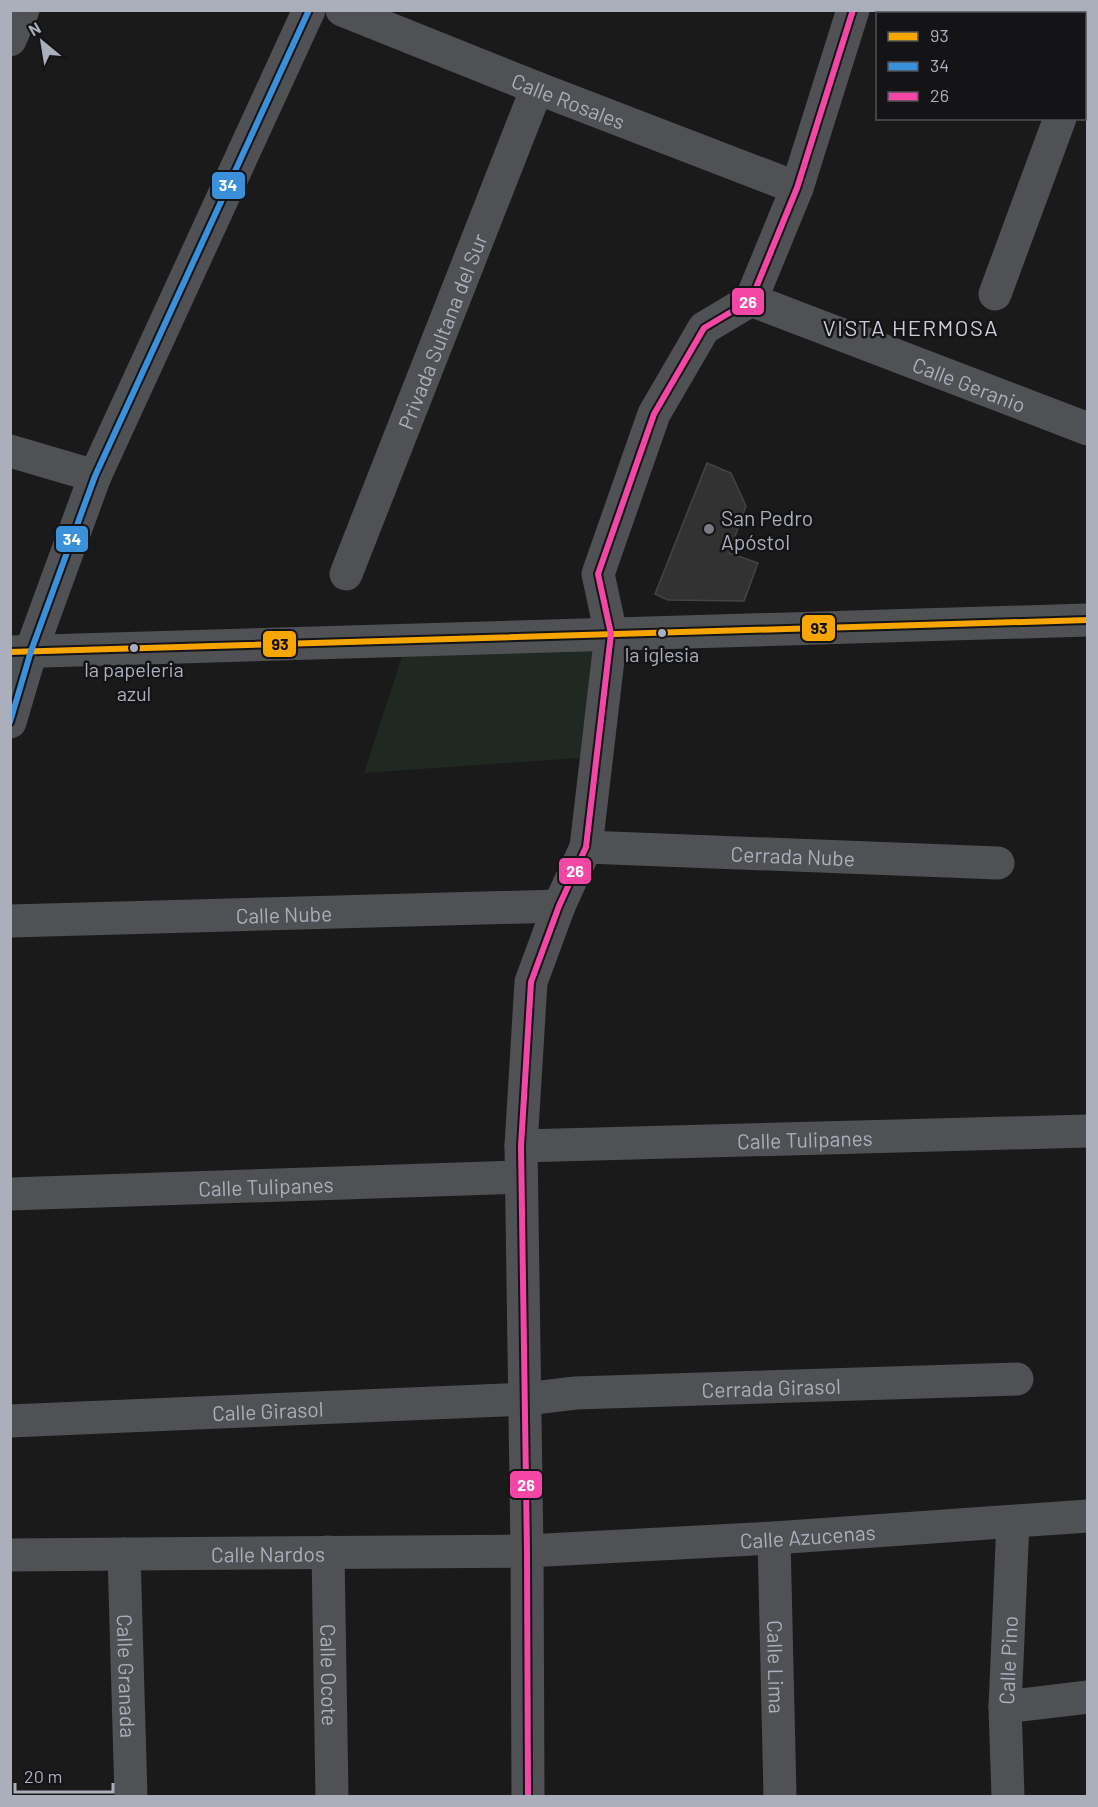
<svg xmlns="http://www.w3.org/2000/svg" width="1098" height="1807" font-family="Barlow,sans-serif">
	<rect width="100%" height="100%" fill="#1a1a1a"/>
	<path fill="#1f2821" d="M622 638 579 758 364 773 406 644Z"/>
	<path fill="#323232" stroke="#434446" stroke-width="1.5" d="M707 463 731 473 746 506 729 553 758 563 744 601 668 600 655 594Z"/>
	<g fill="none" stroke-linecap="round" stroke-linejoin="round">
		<g stroke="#505155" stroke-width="33">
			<path id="s1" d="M342 10 537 88 797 188"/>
			<path d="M10 40 23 10"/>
			<path d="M1084 50 1088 42"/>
			<path d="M995 294 1060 118"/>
			<path id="s2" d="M751 300 1088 429"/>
			<path d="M10 451 95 476"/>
			<path id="s3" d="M346 574 537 88"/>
			<path d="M10 722 31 651 95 476 309 10"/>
			<path id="s4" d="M586 847 998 863"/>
			<path id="s5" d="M10 921 559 906"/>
			<path id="s6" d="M521 1146 1088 1131"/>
			<path id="s7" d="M10 1194 521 1177"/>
			<path id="s8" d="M10 1421 525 1399 576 1393 1017 1379"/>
			<path id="s9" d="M774 1538 780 1796"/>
			<path id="s10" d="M328 1552 332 1796"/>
			<path id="s11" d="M124 1554 131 1796"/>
			<path id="s12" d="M10 1555 527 1551 774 1538 1088 1516"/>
			<path d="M1005 1707 1088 1697"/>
			<path d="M528 1796 527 1551 521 1146 531 982 559 906 586 847 611 634 598 574 654 414 704 328 751 300 797 188 853 10"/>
			<path id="s13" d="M1008 1796 1005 1707 1013 1522"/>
		</g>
		<path stroke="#505155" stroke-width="33" d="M10 652 1088 620"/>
		<g stroke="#141417" stroke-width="10">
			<path id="bus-1" d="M10 652 1088 620"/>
		</g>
		<g stroke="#141417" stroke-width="10">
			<path id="bus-2" d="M10 722 31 651 95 476 309 10"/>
		</g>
		<g stroke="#141417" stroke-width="10">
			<path id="bus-3" d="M528 1796 527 1551 521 1146 531 982 559 906 586 847 611 634 598 574 654 414 704 328 751 300 797 188 853 10"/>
		</g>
		<use href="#bus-1" stroke="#f7a600" stroke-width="6"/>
		<use href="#bus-2" stroke="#3a90db" stroke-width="6"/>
		<use href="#bus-3" stroke="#f346a5" stroke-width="6"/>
	</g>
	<circle fill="#787b83" stroke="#141417" stroke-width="2" cx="709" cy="529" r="6"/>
	<g fill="#abafbc" stroke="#141417" stroke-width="2">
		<circle cx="662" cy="633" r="5"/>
		<circle cx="134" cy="648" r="5"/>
	</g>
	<g text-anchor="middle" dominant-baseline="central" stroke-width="5" stroke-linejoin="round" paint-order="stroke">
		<g font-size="20" fill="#abafbc" stroke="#141417">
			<text x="662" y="654">la iglesia</text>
			<text x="134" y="669">la papeleria<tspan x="134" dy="24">azul</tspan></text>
		</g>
		<g font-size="21" fill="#abafbc" stroke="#141417">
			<text stroke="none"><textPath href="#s1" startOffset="244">Calle Rosales</textPath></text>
			<text stroke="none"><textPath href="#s3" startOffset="261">Privada Sultana del Sur</textPath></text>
			<text stroke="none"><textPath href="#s2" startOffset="234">Calle Geranio</textPath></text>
			<text stroke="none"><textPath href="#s4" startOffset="207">Cerrada Nube</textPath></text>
			<text stroke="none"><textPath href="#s5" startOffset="274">Calle Nube</textPath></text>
			<text stroke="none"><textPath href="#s6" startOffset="284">Calle Tulipanes</textPath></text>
			<text stroke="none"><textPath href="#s7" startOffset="256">Calle Tulipanes</textPath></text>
			<text stroke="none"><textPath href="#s8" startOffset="762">Cerrada Girasol</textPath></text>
			<text stroke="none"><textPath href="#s8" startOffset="258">Calle Girasol</textPath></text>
			<text stroke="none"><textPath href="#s12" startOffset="798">Calle Azucenas</textPath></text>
			<text stroke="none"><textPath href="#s12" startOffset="258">Calle Nardos</textPath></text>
			<text stroke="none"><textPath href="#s13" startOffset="136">Calle Pino</textPath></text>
			<text stroke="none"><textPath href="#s9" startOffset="129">Calle Lima</textPath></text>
			<text stroke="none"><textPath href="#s10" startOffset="123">Calle Ocote</textPath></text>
			<text stroke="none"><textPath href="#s11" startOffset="122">Calle Granada</textPath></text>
		</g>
		<g font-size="21" fill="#abafbc" stroke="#141417" text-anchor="start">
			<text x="721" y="517">San Pedro<tspan x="721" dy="24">Apóstol</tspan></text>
		</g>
		<g font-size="22" letter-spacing="1.5" fill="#ccced7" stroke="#141417">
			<text x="911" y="327">VISTA HERMOSA</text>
		</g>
	</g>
	<g stroke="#141417" stroke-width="2">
		<rect x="211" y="171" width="35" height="29" rx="6" fill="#3a90db"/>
		<rect x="731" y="287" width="34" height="29" rx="6" fill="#f346a5"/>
		<rect x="55" y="525" width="34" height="28" rx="6" fill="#3a90db"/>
		<rect x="801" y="614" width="35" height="28" rx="6" fill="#f7a600"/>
		<rect x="262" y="630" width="35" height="28" rx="6" fill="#f7a600"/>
		<rect x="558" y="857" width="34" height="28" rx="6" fill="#f346a5"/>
		<rect x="509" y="1470" width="34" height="29" rx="6" fill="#f346a5"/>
	</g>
	<g font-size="16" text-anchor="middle" font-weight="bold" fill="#fff">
		<text x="228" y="191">34</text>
		<text x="748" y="308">26</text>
		<text x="72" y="545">34</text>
		<text x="575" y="877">26</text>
		<text x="526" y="1491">26</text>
	</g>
	<g font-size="16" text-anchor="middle" font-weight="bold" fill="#111">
		<text x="819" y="634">93</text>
		<text x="280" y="650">93</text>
	</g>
	<rect width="1098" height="1807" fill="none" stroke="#abafbc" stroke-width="24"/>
	<rect x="876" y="12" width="210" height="108" fill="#141417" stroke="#505259" stroke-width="1.5"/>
	<rect x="888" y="32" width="30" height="9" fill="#f7a600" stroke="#505259" stroke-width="1.5"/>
	<text x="930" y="42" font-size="18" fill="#abafbc">93</text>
	<rect x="888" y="62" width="30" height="9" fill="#3a90db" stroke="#505259" stroke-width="1.5"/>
	<text x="930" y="72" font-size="18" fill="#abafbc">34</text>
	<rect x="888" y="92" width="30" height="9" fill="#f346a5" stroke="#505259" stroke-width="1.5"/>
	<text x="930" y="102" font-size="18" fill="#abafbc">26</text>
	<g transform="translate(42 42) rotate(330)" stroke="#141417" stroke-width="4.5" paint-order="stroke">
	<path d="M0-4.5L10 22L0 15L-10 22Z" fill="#abafbc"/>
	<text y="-9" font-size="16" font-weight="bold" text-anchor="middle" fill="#abafbc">N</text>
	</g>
	<path d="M15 1783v9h98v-9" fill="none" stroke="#abafbc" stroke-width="3"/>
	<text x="24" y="1783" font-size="18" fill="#abafbc" stroke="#141417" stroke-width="4.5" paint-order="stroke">20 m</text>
</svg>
